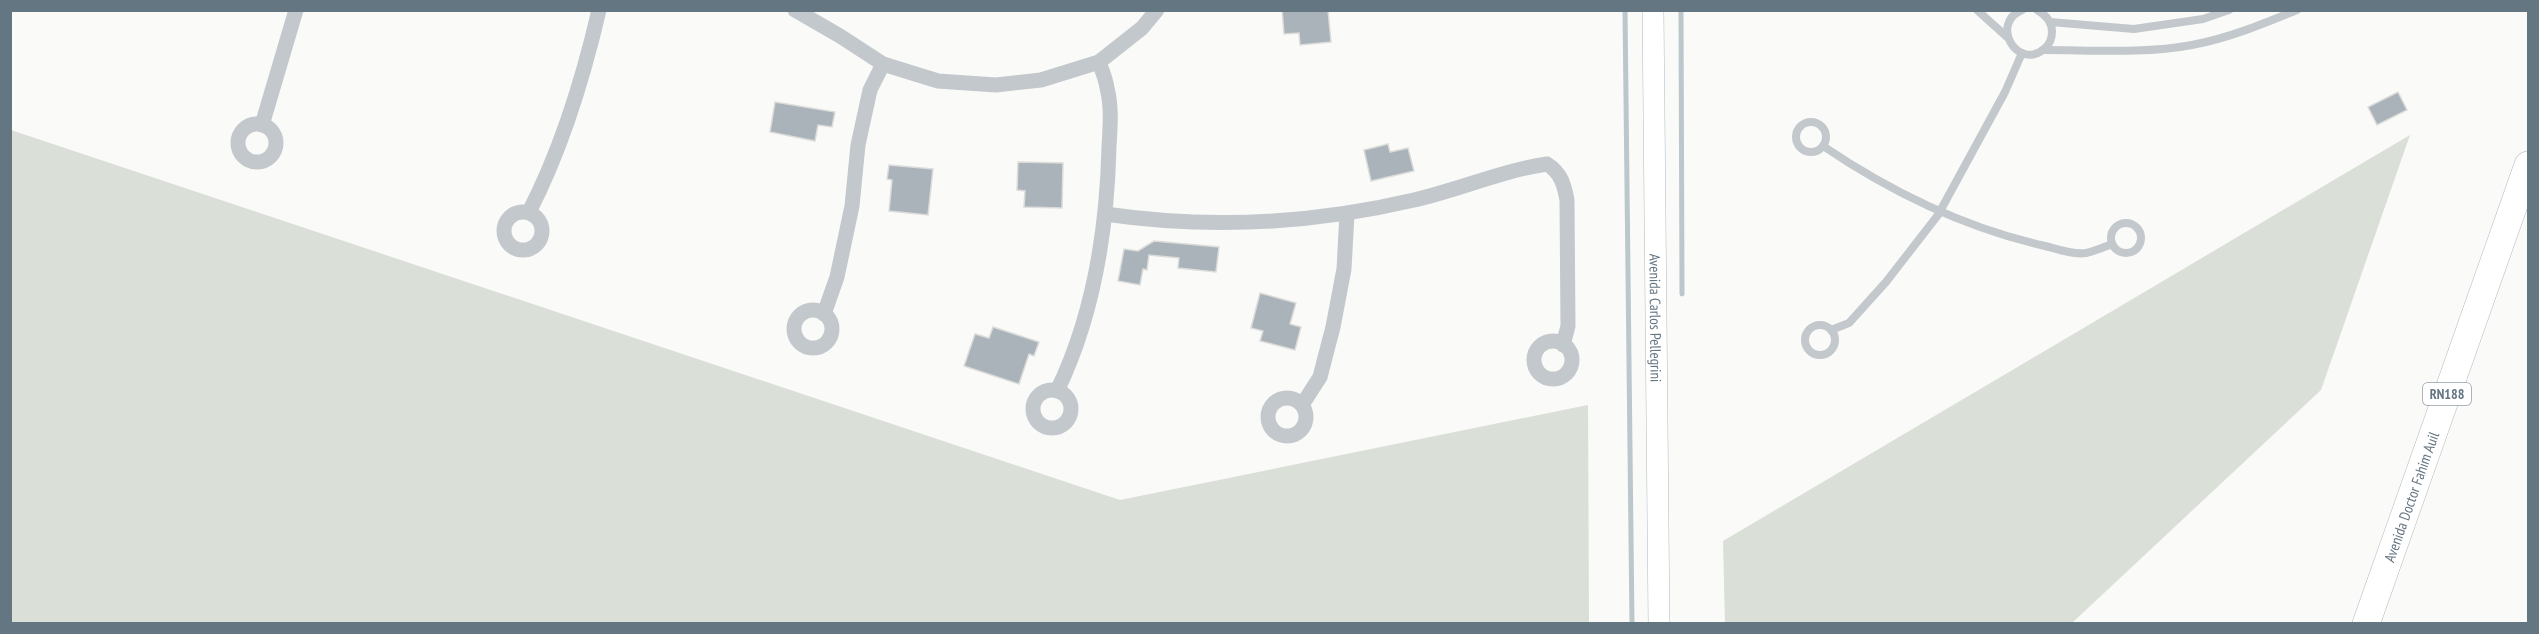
<svg xmlns="http://www.w3.org/2000/svg" width="2539" height="634" font-family="'PT Sans Narrow',sans-serif">
	<rect width="100%" height="100%" fill="#fafaf8"/>
	<g fill="#dadfd7">
		<path d="M11 130 1120 500 1588 405 1589 623H11Z"/>
		<path d="M2410 135 2321 390 2072 623H1725L1723 541Z"/>
	</g>
	<g fill="none" stroke-linecap="round" stroke-linejoin="round">
		<g stroke="#bbc7cb" stroke-width="5">
			<path d="M1625 10 1632 624"/>
			<path d="M1681 10 1682 294"/>
		</g>
	</g>
	<g fill="#aab3b9" stroke="#dcdcda" stroke-width="1.5">
		<path d="M1282 10H1328L1331 42 1300 45 1299 33 1284 34Z"/>
		<path d="M2398 92 2407 110 2377 125 2368 107Z"/>
		<path d="M775 102 835 112 832 127 818 125 815 141 770 132Z"/>
		<path d="M1388 144 1390 152 1408 148 1414 171 1371 181 1364 150Z"/>
		<path d="M1018 162 1063 163 1062 208 1024 207 1025 191 1017 190Z"/>
		<path d="M889 165 933 169 928 215 889 211 892 180 887 179Z"/>
		<path d="M1154 241 1219 247 1216 272 1178 268 1179 258 1149 255 1147 270 1143 269 1140 285 1118 281 1124 249 1138 251Z"/>
		<path d="M1260 293 1296 303 1290 324 1301 327 1295 350 1260 341 1263 331 1251 328Z"/>
		<path d="M993 327 1039 342 1034 356 1029 354 1019 384 964 366 975 334 989 338Z"/>
	</g>
	<g fill="none" stroke-linecap="round" stroke-linejoin="round">
		<g stroke="#b3babf" stroke-width="22">
			<g id="secondary">
				<path id="s1" d="M1653 10 1659 624"/>
			</g>
		</g>
		<g stroke="#b4b9bd" stroke-width="28">
			<g id="highway">
				<path id="s2" d="M2366 624 2528 165"/>
			</g>
		</g>
		<g stroke="#c3c8cc" stroke-width="8">
			<path d="M1977 10 2007 37"/>
			<path d="M2022 10C1989 24 2018 71 2044 49 2049 45 2052 39 2052 32 2052 22 2046 15 2037 10"/>
			<path d="M2050 22 2134 29 2203 19 2229 10"/>
			<path d="M2043 50C2092 50 2144 54 2192 45 2229 38 2263 24 2297 10"/>
			<circle cx="1811" cy="137" r="15"/>
			<path d="M1823 146C1891 192 1965 228 2045 246 2057 249 2073 255 2086 253 2095 251 2104 247 2112 244"/>
			<circle cx="2126" cy="238" r="15"/>
			<circle cx="1820" cy="340" r="15"/>
			<path d="M1831 330 1849 323 1886 282 1938 215 2005 92 2022 53"/>
		</g>
		<g stroke="#c3c8cc" stroke-width="15">
			<path d="M795 10 840 36 883 64 938 81 996 85 1041 80 1099 62 1142 28 1157 10"/>
			<circle cx="257" cy="143" r="19"/>
			<path d="M262 125 296 10"/>
			<path d="M529 212C561 150 583 79 599 10"/>
			<circle cx="523" cy="231" r="19"/>
			<path d="M1105 214C1208 229 1312 224 1414 200 1458 190 1504 170 1547 164 1561 173 1564 184 1567 200L1568 326 1563 345"/>
			<circle cx="813" cy="329" r="19"/>
			<path d="M824 314 837 277 852 206 858 145 870 90 883 64"/>
			<circle cx="1553" cy="360" r="19"/>
			<circle cx="1052" cy="409" r="19"/>
			<path d="M1057 391C1093 317 1107 229 1109 147 1110 128 1112 107 1107 88 1106 79 1102 71 1099 62"/>
			<circle cx="1287" cy="417" r="19"/>
			<path d="M1302 405 1320 377 1333 327 1344 269 1347 213"/>
		</g>
		<use href="#secondary" stroke="#fff" stroke-width="21"/>
		<use href="#highway" stroke="#fff" stroke-width="27"/>
	</g>
	<g text-anchor="middle" dominant-baseline="central" stroke-width="6" stroke-linejoin="round" paint-order="stroke">
		<rect fill="#fff" stroke="#939fa8" stroke-width="1.5" x="2423" y="383" width="48" height="22" rx="4.5"/>
		<g font-size="14" font-weight="bold" fill="#657683">
			<text x="2447" y="394">RN188</text>
		</g>
		<g font-size="15" fill="#657683" stroke="#fff">
			<text stroke="none"><textPath href="#s1" startOffset="308">Avenida Carlos Pellegrini</textPath></text>
			<text stroke="none"><textPath href="#s2" startOffset="135">Avenida Doctor Fahim Auil</textPath></text>
		</g>
	</g>
	<rect width="2539" height="634" fill="none" stroke="#657683" stroke-width="24"/>
</svg>
